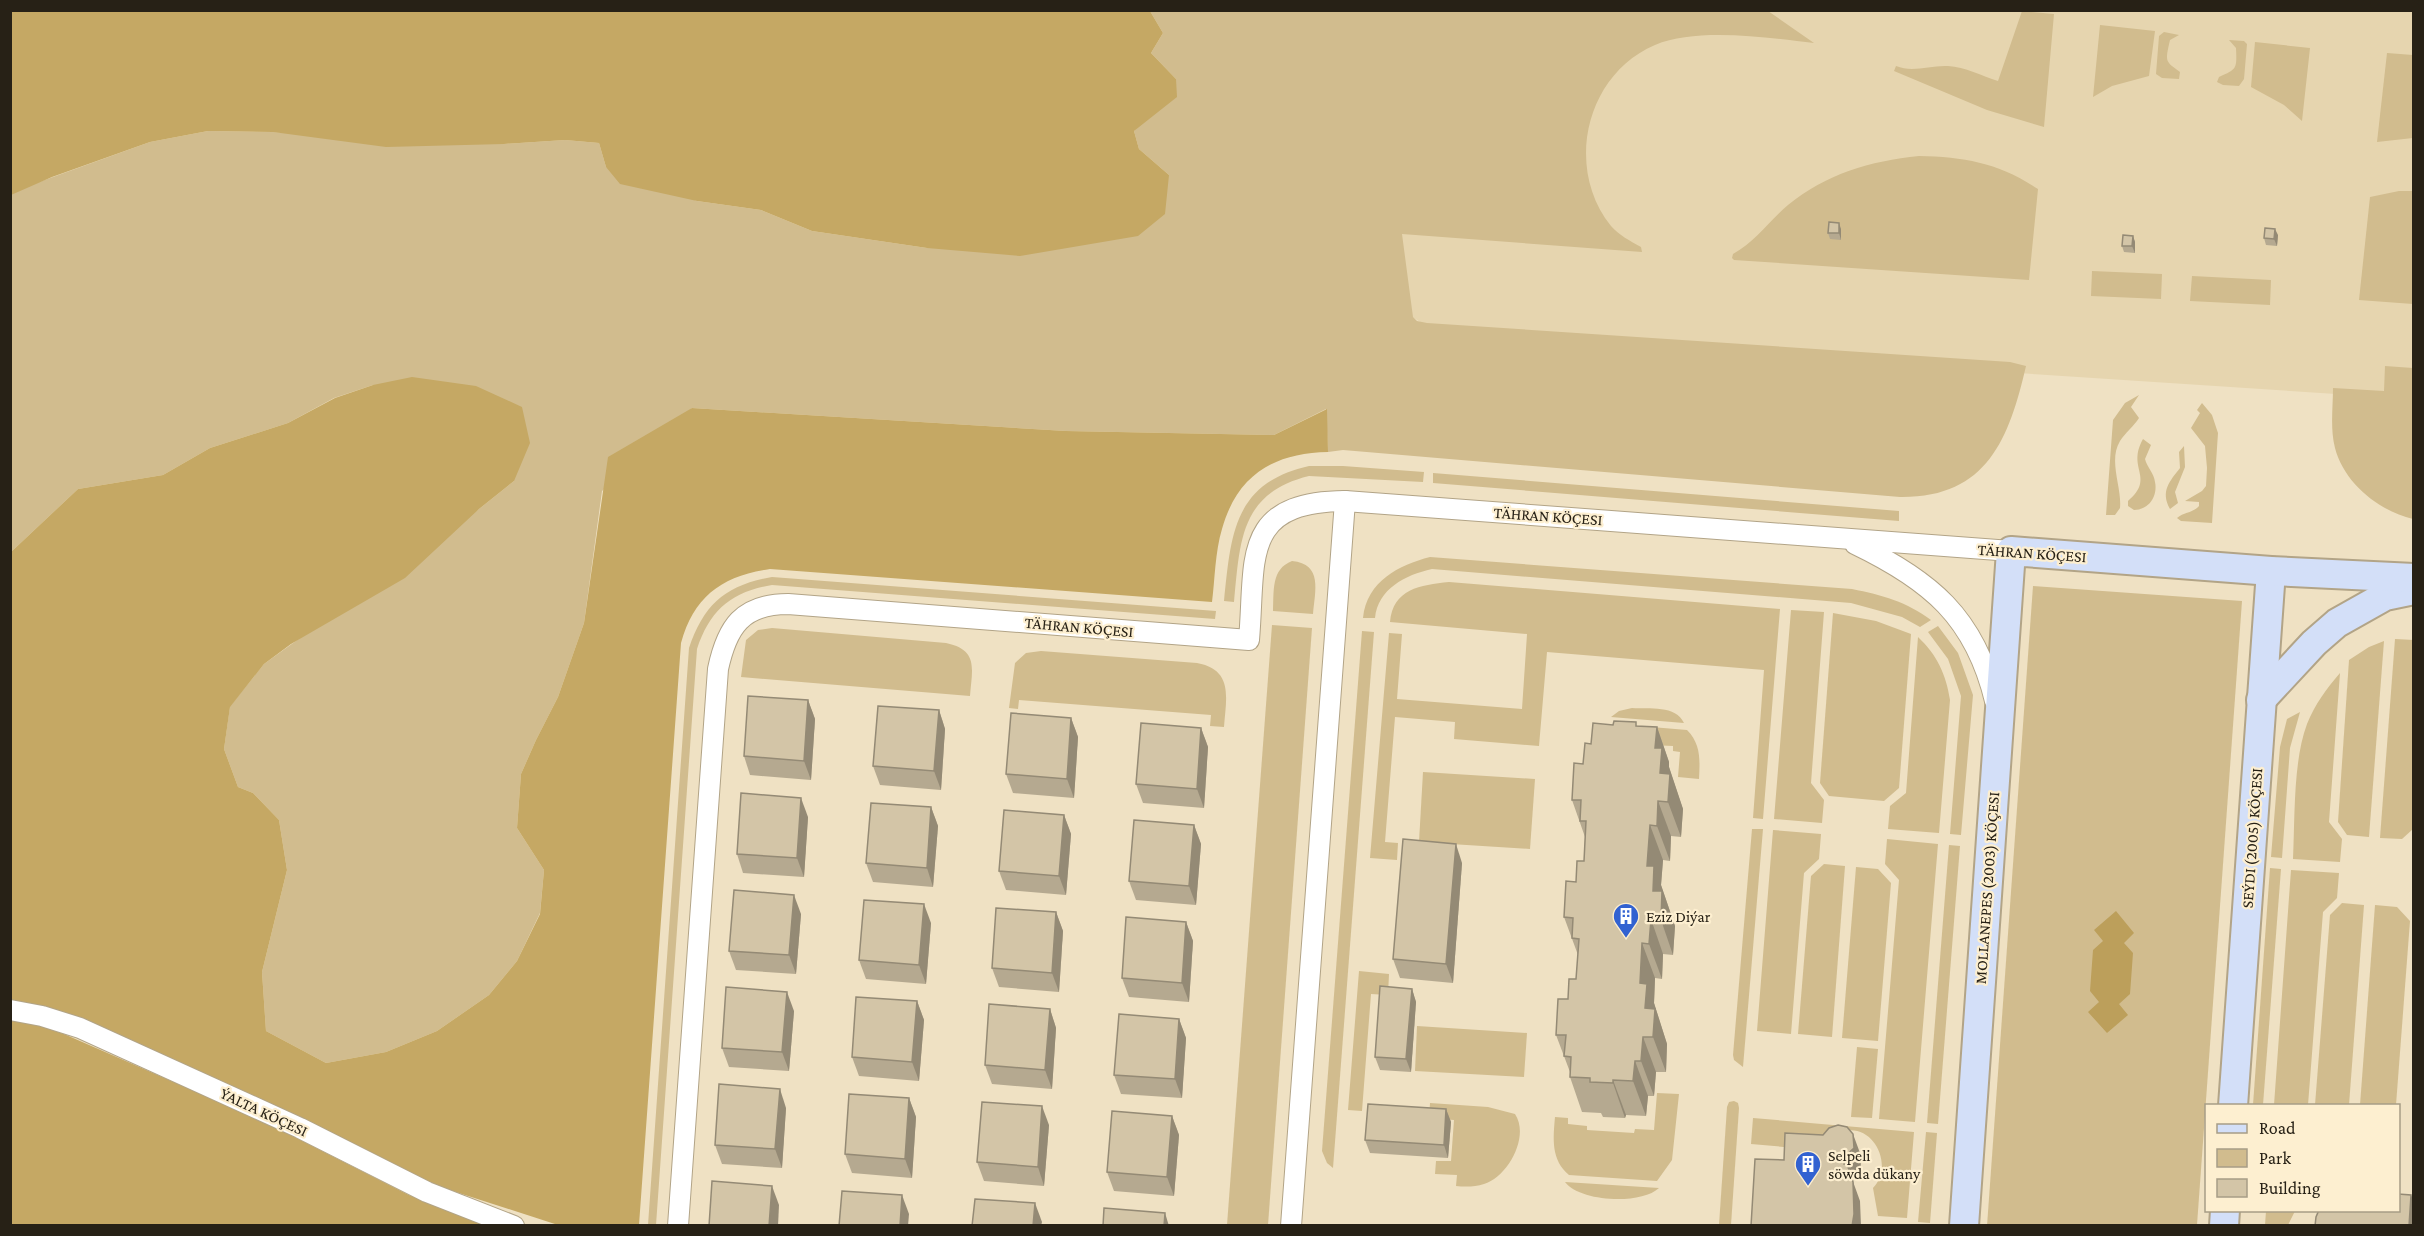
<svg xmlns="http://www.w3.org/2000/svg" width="2424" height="1236" font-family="'Crimson Pro',serif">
	<rect width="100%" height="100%" fill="#efe1c3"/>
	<path fill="#e6d5af" d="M1235 11H2413V399L1440 335 1233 200Z"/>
	<g fill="#d1bc8e">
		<path d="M1150 11H1768L1814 43C1769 38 1698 27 1655 45 1586 74 1564 168 1611 226 1619 235 1630 241 1641 247L1642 252 1402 234 1413 317 1417 321 1427 323 2010 362 2026 366C2009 439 1987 498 1900 497L1343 450 1328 452 1326 409 1274 435 1066 431 692 408 602 491 584 623 558 697 536 740 521 774 517 828 544 870 540 913 517 961 489 995 437 1031 386 1052 326 1063 266 1031 262 972 287 870 279 820 253 793 238 787 224 749 230 706 264 664 479 509 514 481 373 385 334 398 288 423 210 448 163 475 78 489 11 552 10 195 28 186 150 142 208 131 273 132 504 144 565 140 599 143 606 167 697 201 761 210 812 231 927 248 1169 175 1139 149 1134 131 1176 79 1151 53 1163 33Z"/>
		<path d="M2022 11 2054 14 2044 127 1987 110 1894 71 1896 66C1913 73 1930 65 1948 66 1965 67 1982 76 1998 81Z"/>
		<path d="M2100 25 2155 31 2149 76 2112 86 2093 97Z"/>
		<path d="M2164 32 2179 35 2170 40C2165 62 2165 61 2180 72L2179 79 2162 78 2156 74 2159 36Z"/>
		<path d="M2229 40 2244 41 2247 44 2244 79 2239 86 2223 85 2217 82 2219 77C2237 69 2237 69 2236 48Z"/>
		<path d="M2255 42 2310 48 2302 121 2284 105 2251 87Z"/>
		<path d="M2387 53 2413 55V138L2377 142Z"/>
		<path d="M1919 156C1965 157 1999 163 2038 189L2029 280 1734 260 1732 258 1733 254C1755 242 1768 222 1788 205 1826 174 1870 161 1919 156Z"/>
		<path d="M2399 191H2413V304L2359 300 2370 197Z"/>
		<path d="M2092 271 2162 274 2161 299 2091 296Z"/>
		<path d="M2192 276 2271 280 2270 305 2190 301Z"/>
		<path d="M2385 366 2413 368V519C2379 511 2344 483 2335 448 2330 429 2333 407 2333 388L2384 391Z"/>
		<path d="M2139 395 2131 407 2139 418C2134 426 2125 433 2120 441 2108 461 2122 487 2120 508L2115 515H2106L2113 420 2125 403Z"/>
		<path d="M2202 403 2212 415 2218 433 2212 523 2181 521 2177 518C2184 512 2193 513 2199 506V502L2185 501 2202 491 2206 486 2207 468 2205 446 2191 428 2200 413 2197 410Z"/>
		<path d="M2143 439 2151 445 2145 459C2147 467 2154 473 2155 482 2158 496 2149 510 2134 510L2128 506V501C2156 477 2126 469 2143 439Z"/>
		<path d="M2184 446 2185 467 2175 492 2178 503 2170 509C2160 491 2170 481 2180 468L2179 452Z"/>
		<path d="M1309 466H1343L1424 472 1423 482 1309 476C1240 493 1240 541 1234 602L1224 601C1231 535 1233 483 1309 466Z"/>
		<path d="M1433 473 1899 511V521L1433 483Z"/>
		<path d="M1430 557 1852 589C1882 595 1907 602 1931 620L1920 627 1902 617 1851 603 1432 569C1405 575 1378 589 1375 618H1363C1367 581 1399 565 1430 557Z"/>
		<path d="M1292 561C1323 564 1315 591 1313 614L1273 611C1274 591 1271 569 1292 561Z"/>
		<path d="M772 577 1216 611 1215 619 772 585C731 592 710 610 697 649L656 1225H648L689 648C704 604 726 585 772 577Z"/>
		<path d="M1449 582 1780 609 1763 819 1753 818 1764 670 1547 652 1539 746 1454 739 1455 722 1395 717 1385 842 1398 843 1397 860 1370 858 1389 633 1402 634 1397 699 1522 709 1527 634 1390 622C1393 589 1420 585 1449 582Z"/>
		<path d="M2033 586 2242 601 2197 1225 1987 1226Z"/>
		<path d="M1791 610 1824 612 1811 783 1824 800 1822 823 1774 819Z"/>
		<path d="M1833 613 1876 621 1911 634 1899 788 1884 801 1829 796 1820 783Z"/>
		<path d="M1272 625 1312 628 1268 1225H1227Z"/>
		<path d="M1938 626 1958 653 1973 695 1961 835 1950 834 1961 696 1948 659 1928 632Z"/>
		<path d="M772 628 946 643C979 650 972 669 970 696L741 677 746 640 758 630Z"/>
		<path d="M1362 631 1374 632 1333 1168 1327 1163 1322 1151Z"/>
		<path d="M1918 637C1937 655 1946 674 1950 700L1939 833 1888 829 1890 806 1906 793Z"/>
		<path d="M2395 639 2414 640 2413 829 2402 839 2380 838Z"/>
		<path d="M2384 641 2369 837 2347 835 2338 822 2349 660 2369 647Z"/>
		<path d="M1041 651 1197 663C1234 670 1226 698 1224 727L1210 726 1211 715 1019 700 1018 709 1009 708 1015 663 1026 653Z"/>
		<path d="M2340 673 2329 822 2342 839 2340 862 2293 859C2295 818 2293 761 2307 724 2315 704 2327 688 2340 673Z"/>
		<path d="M1632 708C1649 709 1676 705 1684 723L1611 717 1619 711Z"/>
		<path d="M2300 712 2290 748 2282 858 2271 857 2280 747 2287 719Z"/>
		<path d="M1616 724 1687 730C1701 744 1700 760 1699 779L1678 777 1680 752 1673 751V746L1651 745 1608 726Z"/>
		<path d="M1423 772 1535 779 1530 849 1419 842Z"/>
		<path d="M1752 829H1763L1743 1067 1734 1060 1733 1055Z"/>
		<path d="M1773 830 1821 834 1819 859 1804 873 1791 1034 1757 1031Z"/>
		<path d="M1887 839 1938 844 1915 1122 1879 1119 1899 880 1885 864Z"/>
		<path d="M1949 845 1960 846 1938 1124 1927 1123Z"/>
		<path d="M1824 864 1845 866 1832 1037 1798 1034 1811 876Z"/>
		<path d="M1856 867 1878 869 1891 883 1878 1041 1842 1038Z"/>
		<path d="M2270 868 2281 869 2263 1105H2253Z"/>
		<path d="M2291 870 2339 873 2337 898 2323 912 2308 1105H2274Z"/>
		<path d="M2342 903 2364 905 2349 1105H2315L2330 915Z"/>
		<path d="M2375 905 2397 907 2410 921 2396 1105H2360Z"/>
		<path d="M1359 971 1389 974 1388 995 1371 994 1362 1111 1348 1110Z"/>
		<path d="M1417 1026 1527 1033 1524 1077 1415 1071Z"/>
		<path d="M1857 1047 1878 1049 1872 1118 1851 1117Z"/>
		<path d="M1657 1093 1679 1094 1672 1160 1657 1181 1569 1175C1551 1160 1553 1139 1555 1117L1568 1118V1124L1587 1126V1130L1634 1133 1635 1129 1654 1130Z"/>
		<path d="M1734 1101 1738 1103 1739 1108 1731 1225H1719L1727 1107 1729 1102Z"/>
		<path d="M1430 1103 1488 1107 1515 1114C1530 1136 1508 1177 1484 1184 1475 1187 1465 1187 1456 1186L1457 1175 1435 1174 1436 1161H1451L1454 1120 1429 1118Z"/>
		<path d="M1753 1118 1914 1132 1907 1218 1878 1216 1873 1188C1895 1166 1873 1121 1841 1132 1833 1135 1825 1145 1818 1150L1751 1144Z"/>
		<path d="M1926 1132 1937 1133 1930 1223 1918 1222Z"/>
		<path d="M1565 1182 1659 1188C1641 1205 1580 1202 1565 1182Z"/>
		<path d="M2266 1211V1210L2295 1211 2288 1225H2265Z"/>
	</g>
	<g fill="#c5a864">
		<path d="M11 10 1150 11 1163 33 1151 53 1176 79 1177 97 1134 131 1139 149 1169 175 1165 214 1138 236 1020 256 927 248 812 231 761 210 697 201 620 184 606 167 599 143 565 140 504 144 386 147 273 132 208 131 150 142 52 177 11 195Z"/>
		<path d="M412 377 476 386 522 407 530 443 514 481 479 509 405 578 291 644 264 664 230 707 224 749 238 787 253 793 279 820 287 870 262 972 266 1031 326 1063 386 1052 437 1031 489 995 517 961 540 914 544 870 517 828 521 774 536 740 558 697 584 623 608 457 692 408 1066 431 1274 435 1327 409 1328 452C1274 453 1237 475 1222 529 1215 552 1215 579 1212 602L770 569C722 576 694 596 681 643L639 1225H558L431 1184 62 1013 38 1005 11 1002V552L78 489 163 475 210 448 288 423 335 398 373 385Z"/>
		<path d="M10 1020 44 1027 64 1034 263 1121 409 1195 485 1225H11Z"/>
	</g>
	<path fill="#bc9f5b" d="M2116 911 2134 933 2124 943 2133 953 2130 994 2119 1004 2128 1015 2107 1033 2088 1012 2099 1002 2090 991 2093 950 2103 941 2094 930Z"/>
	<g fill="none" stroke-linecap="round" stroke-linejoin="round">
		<g stroke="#b2a487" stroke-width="22">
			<g id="street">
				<path d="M1855 544C1930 580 1975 617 1995 701"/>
				<path d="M10 1010 42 1016 80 1028 300 1128 427 1192 514 1226"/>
				<path d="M678 1226 718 669C727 627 742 604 788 604L1249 640C1256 559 1240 502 1345 501L2011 551"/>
				<path d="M1291 1226 1345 501"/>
			</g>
		</g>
		<g stroke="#b2a487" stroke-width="32">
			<g id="secondary">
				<path d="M2261 700 2314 643 2337 623 2385 596 2414 590"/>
				<path d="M2233 1106 2271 571"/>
				<path d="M1964 1226 2011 551 2271 571 2414 578"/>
				<path d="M2224 1226 2225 1210"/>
			</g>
		</g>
		<use href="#street" stroke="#fff" stroke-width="20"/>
		<use href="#secondary" stroke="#d3dff8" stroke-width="28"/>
	</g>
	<g fill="#b5a990">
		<path d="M1841 229V240L1830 239 1828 233Z"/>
		<path d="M2278 235 2277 246 2266 245 2264 238Z"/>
		<path d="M2133 236 2135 242V253L2124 252 2122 246Z"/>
		<path d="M808 700 815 719 811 780 750 775 744 756Z"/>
		<path d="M939 710 945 729 941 790 880 785 873 766Z"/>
		<path d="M1071 718 1078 737 1074 798 1013 793 1006 774Z"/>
		<path d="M1638 726 1657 727 1669 762V767L1683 809 1681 837 1671 836 1670 861 1663 860 1661 885 1675 926 1673 955 1663 954 1662 979 1655 978 1654 1003 1667 1044 1666 1072H1656L1654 1096H1648L1646 1116 1626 1115 1625 1118 1603 1117 1601 1113 1582 1112 1570 1077V1072L1556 1035 1576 979 1578 955 1564 917 1584 861 1585 837 1572 800 1583 764Z"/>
		<path d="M1201 728 1208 747 1204 808 1143 803 1136 784Z"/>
		<path d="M931 807 938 826 933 887 873 882 866 863Z"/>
		<path d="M1064 815 1071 834 1066 895 1006 890 999 871Z"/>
		<path d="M808 817 804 877 743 873 737 854Z"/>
		<path d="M1194 825 1201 844 1196 905 1136 900 1129 881Z"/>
		<path d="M1462 863 1453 983 1400 978 1393 959Z"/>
		<path d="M1056 912 1063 931 1059 992 999 987 992 968Z"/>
		<path d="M801 914 796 974 736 970 729 951Z"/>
		<path d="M1186 922 1193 941 1189 1002 1129 997 1122 978Z"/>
		<path d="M931 923 926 984 866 979 859 960Z"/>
		<path d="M1412 989 1416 1002 1411 1072 1380 1070 1375 1057Z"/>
		<path d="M917 1001 924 1020 919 1081 859 1076 852 1057Z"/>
		<path d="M1050 1009 1056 1028 1052 1089 992 1084 985 1065Z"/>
		<path d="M794 1011 789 1071 729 1067 722 1048Z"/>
		<path d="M1179 1019 1186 1038 1182 1098 1121 1094 1114 1075Z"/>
		<path d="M909 1098 916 1117 912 1178 852 1173 845 1154Z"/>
		<path d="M786 1108 782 1168 722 1164 715 1145Z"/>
		<path d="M1446 1109 1451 1122 1448 1158 1370 1153 1365 1140Z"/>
		<path d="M1172 1116 1179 1135 1174 1196 1114 1191 1107 1172Z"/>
		<path d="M1049 1125 1044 1186 984 1181 977 1162Z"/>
	</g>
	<g fill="#948a75">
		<path d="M1839 223 1841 229V240L1839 233Z"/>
		<path d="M2275 229 2278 235 2277 246 2274 239Z"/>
		<path d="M2133 236 2135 242V253L2132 246Z"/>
		<path d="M808 700 815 719 811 780 804 761Z"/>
		<path d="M939 710 945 729 941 790 934 771Z"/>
		<path d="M1071 718 1078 737 1074 798 1067 779Z"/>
		<path d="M1657 727 1669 762V767L1683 809 1681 837 1668 802 1660 773 1655 748Z"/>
		<path d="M1201 728 1208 747 1204 808 1197 789Z"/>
		<path d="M801 798 808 817 804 877 797 858Z"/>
		<path d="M1658 801 1671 836 1670 861 1657 826Z"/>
		<path d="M931 807 938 826 933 887 927 868Z"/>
		<path d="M1064 815 1071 834 1066 895 1059 876Z"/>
		<path d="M1194 825 1201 844 1196 905 1189 886Z"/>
		<path d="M1650 825 1663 860 1661 885 1675 926 1673 955 1661 920 1653 891 1647 866Z"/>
		<path d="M1456 844 1462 863 1453 983 1446 964Z"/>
		<path d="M794 895 801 914 796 974 789 955Z"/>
		<path d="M924 904 931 923 926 984 919 965Z"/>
		<path d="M1056 912 1063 931 1059 992 1052 973Z"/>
		<path d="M1651 919 1663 954 1662 979 1649 944Z"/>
		<path d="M1186 922 1193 941 1189 1002 1182 983Z"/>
		<path d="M1642 943 1655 978 1654 1003 1667 1044 1666 1072 1653 1037 1645 1008 1640 983Z"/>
		<path d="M1412 989 1416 1002 1411 1072 1406 1059Z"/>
		<path d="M787 992 794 1011 789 1071 782 1052Z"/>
		<path d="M917 1001 924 1020 919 1081 912 1062Z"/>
		<path d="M1050 1009 1056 1028 1052 1089 1045 1070Z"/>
		<path d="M1179 1019 1186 1038 1182 1098 1175 1079Z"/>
		<path d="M1643 1037 1656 1072 1654 1096 1641 1061Z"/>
		<path d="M1635 1061 1648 1096 1646 1116 1633 1081Z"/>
		<path d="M1613 1080 1626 1115 1625 1118 1613 1083Z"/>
		<path d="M780 1089 786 1108 782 1168 775 1149Z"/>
		<path d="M909 1098 916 1117 912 1178 905 1159Z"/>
		<path d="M1042 1106 1049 1125 1044 1186 1038 1167Z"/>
		<path d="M1446 1109 1451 1122 1448 1158 1444 1145Z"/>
		<path d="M1172 1116 1179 1135 1174 1196 1167 1177Z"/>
		<path d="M1853 1134 1860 1153 1861 1167 1851 1176 1860 1201 1861 1226H1852L1844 1164V1157Z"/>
		<path d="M772 1186 779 1205 778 1226H769Z"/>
		<path d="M902 1195 909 1214 908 1226H900Z"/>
		<path d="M2411 1195 2414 1201V1226H2409Z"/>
		<path d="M1035 1203 1042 1222 1041 1226H1033Z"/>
		<path d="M1165 1213 1169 1226H1164Z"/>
	</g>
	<g fill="#d3c5a7" stroke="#948a75" stroke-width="1.5">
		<path d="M1829 222 1839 223V233H1828Z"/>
		<path d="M2265 228 2275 229 2274 239 2264 238Z"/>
		<path d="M2123 235 2133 236 2132 246H2122Z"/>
		<path d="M748 696 808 700 804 761 744 756Z"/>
		<path d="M878 706 939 710 934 771 873 766Z"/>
		<path d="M1011 713 1071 718 1067 779 1006 774Z"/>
		<path d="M1614 721 1636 722V726L1657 727 1655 748H1662L1660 773 1670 774 1668 802 1658 801 1657 826 1650 825 1647 866H1654L1653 891H1662L1661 920 1651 919 1649 944 1642 943 1640 983 1647 984 1645 1008 1655 1009 1653 1037H1643L1641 1061H1635L1633 1081 1613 1080V1083L1590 1082V1078L1570 1077 1571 1057 1564 1056 1566 1035H1556L1558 999H1568L1569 979H1576L1579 939 1572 938 1573 918 1564 917 1566 881 1576 882 1577 861H1584L1586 821H1580L1581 800H1572L1574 763 1583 764 1585 743 1591 744 1593 723 1613 725Z"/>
		<path d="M1141 723 1201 728 1197 789 1136 784Z"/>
		<path d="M741 793 801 798 797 858 737 854Z"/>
		<path d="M871 803 931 807 927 868 866 863Z"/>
		<path d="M1004 810 1064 815 1059 876 999 871Z"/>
		<path d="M1134 820 1194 825 1189 886 1129 881Z"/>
		<path d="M1403 839 1456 844 1446 964 1393 959Z"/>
		<path d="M734 890 794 895 789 955 729 951Z"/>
		<path d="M864 900 924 904 919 965 859 960Z"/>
		<path d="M996 908 1056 912 1052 973 992 968Z"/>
		<path d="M1126 917 1186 922 1182 983 1122 978Z"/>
		<path d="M1380 986 1412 989 1406 1059 1375 1057Z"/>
		<path d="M726 987 787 992 782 1052 722 1048Z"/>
		<path d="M856 997 917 1001 912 1062 852 1057Z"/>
		<path d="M989 1004 1050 1009 1045 1070 985 1065Z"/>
		<path d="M1119 1014 1179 1019 1175 1079 1114 1075Z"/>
		<path d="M719 1084 780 1089 775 1149 715 1145Z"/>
		<path d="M849 1094 909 1098 905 1159 845 1154Z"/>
		<path d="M982 1102 1042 1106 1038 1167 977 1162Z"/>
		<path d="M1368 1104 1446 1109 1444 1145 1365 1140Z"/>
		<path d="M1112 1111 1172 1116 1167 1177 1107 1172Z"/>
		<path d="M1838 1125 1847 1127 1853 1134 1854 1148 1844 1157V1164H1847L1853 1182 1854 1214 1852 1226H1751L1755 1159 1784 1160 1785 1133 1823 1135 1829 1128Z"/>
		<path d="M712 1181 772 1186 769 1226H709Z"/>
		<path d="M842 1191 902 1195 900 1226H839Z"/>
		<path d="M2398 1194 2411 1195 2409 1226H2315L2316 1217 2319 1210H2398Z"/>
		<path d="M975 1199 1035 1203 1033 1226H972Z"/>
		<path d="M1104 1208 1165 1213 1164 1226H1103Z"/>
	</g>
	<defs>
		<g id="building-pin" transform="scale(1.35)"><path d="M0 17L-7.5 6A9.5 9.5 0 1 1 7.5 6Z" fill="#3262d1" stroke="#fdefd0"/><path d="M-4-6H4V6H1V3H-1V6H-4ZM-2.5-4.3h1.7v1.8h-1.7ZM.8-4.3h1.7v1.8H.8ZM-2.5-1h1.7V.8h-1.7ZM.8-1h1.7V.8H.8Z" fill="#fff"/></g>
	</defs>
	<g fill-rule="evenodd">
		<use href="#building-pin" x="1626" y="916"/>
		<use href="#building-pin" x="1808" y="1164"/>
	</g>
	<g text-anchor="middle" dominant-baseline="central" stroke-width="4.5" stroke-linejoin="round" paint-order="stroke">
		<g font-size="16" fill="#272116" stroke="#fdefd0">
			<text transform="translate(1548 516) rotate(4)">TÄHRAN KÖÇESI</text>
			<text transform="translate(2032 553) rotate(4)">TÄHRAN KÖÇESI</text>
			<text transform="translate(1079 627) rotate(5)">TÄHRAN KÖÇESI</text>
			<text transform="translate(2252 838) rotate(-86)">SEÝDI (2005) KÖÇESI</text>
			<text transform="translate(1987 888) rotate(-86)">MOLLANEPES (2003) KÖÇESI</text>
			<text transform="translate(264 1112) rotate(25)">ÝALTA KÖÇESI</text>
		</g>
		<g font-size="16" fill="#272116" stroke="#fdefd0" text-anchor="start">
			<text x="1646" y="916">Eziz Diýar</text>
			<text x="1828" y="1155">Selpeli<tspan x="1828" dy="18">söwda dükany</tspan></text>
		</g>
	</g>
	<rect width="2424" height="1236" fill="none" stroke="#272116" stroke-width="24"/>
	<rect x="2205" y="1104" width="195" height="108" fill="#fdefd0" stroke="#a79d86" stroke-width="1.5"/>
	<rect x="2217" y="1124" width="30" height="9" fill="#d3dff8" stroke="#a79d86" stroke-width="1.5"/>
	<text x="2259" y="1134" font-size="18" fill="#272116">Road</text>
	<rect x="2217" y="1149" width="30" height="18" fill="#d1bc8e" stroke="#a79d86" stroke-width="1.5"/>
	<text x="2259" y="1164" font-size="18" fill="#272116">Park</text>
	<rect x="2217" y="1179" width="30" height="18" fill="#d3c5a7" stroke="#a79d86" stroke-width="1.5"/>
	<text x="2259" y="1194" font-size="18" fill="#272116">Building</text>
</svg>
